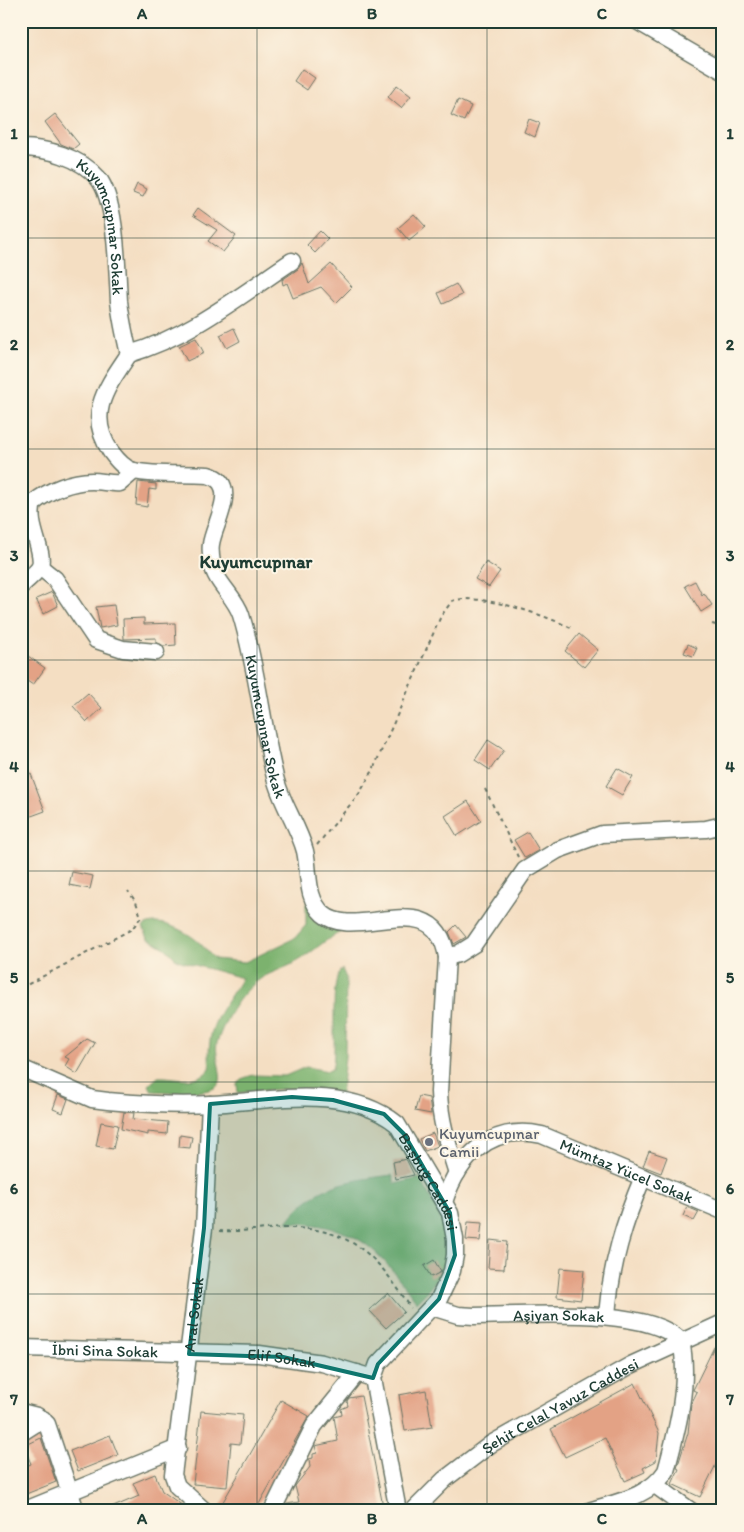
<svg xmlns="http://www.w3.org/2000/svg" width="744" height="1532" font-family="Itim,sans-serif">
	<rect width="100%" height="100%" fill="#fcf5e5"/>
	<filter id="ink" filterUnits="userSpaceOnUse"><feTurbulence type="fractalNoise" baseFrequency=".02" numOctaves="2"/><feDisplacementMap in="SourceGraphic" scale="10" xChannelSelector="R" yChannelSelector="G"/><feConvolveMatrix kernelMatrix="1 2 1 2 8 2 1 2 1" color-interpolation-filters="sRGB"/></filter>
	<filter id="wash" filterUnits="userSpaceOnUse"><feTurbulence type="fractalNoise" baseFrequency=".0096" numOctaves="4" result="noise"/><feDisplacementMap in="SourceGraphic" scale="20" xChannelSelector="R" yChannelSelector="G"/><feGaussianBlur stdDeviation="1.12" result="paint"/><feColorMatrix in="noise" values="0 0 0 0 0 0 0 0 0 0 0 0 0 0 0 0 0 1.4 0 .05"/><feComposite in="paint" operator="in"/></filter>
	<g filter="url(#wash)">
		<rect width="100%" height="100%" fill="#f4dec2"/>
		<g fill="#7cb26e" stroke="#4e7851">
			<path d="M306 903 341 927V932C326 939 316 949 303 958 291 966 277 970 265 976 242 989 225 1018 217 1043 214 1055 224 1076 219 1084 212 1096 165 1092 152 1091L149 1085 158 1077C176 1076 198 1086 210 1068 205 1026 221 1012 242 978L177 960 165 948 148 938 143 927C156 916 183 930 195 939 202 944 208 953 215 959L245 962 295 938 306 925Z"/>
			<path d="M342 969 346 978 345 1057 341 1094C306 1086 273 1089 238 1093L237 1084 241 1079 253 1075 285 1076 306 1067 328 1071 332 1069C338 1051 328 978 342 969Z"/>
			<path d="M392 1175 395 1184 420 1178C447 1229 464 1256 417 1302 375 1247 361 1226 287 1222 315 1184 347 1181 392 1175Z"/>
		</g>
		<g id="blocks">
			<g fill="#e3a285">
				<path d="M302 69 315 78 307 90 294 81Z"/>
				<path d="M397 85 411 96 401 108 388 97Z"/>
				<path d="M458 100 471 106 464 121 451 115Z"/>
				<path d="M55 114 79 144 73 149 61 144 45 122Z"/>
				<path d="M529 119 540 123 535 137 524 132Z"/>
				<path d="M137 184 147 189 143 197 133 193Z"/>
				<path d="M198 208 236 236 223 252 208 241 217 230 193 215Z"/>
				<path d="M414 214 426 227 409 241 398 228Z"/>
				<path d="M320 231 328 239 315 253 307 245Z"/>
				<path d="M302 263 309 284 331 264 352 287 336 303 321 287 293 298 287 283 283 285 282 280 298 269Z"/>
				<path d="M456 284 462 295 443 304 438 293Z"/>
				<path d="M234 328 240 341 227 348 220 335Z"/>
				<path d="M196 338 204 353 187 361 179 346Z"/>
				<path d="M138 482 156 484V490L149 489 147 507 136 505Z"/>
				<path d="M486 562 500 571 489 587 475 579Z"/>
				<path d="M695 581 702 595 704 593 712 605 701 612 685 586Z"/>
				<path d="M52 592 58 606 43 614 36 599Z"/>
				<path d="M114 605 117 625 100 628 96 607Z"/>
				<path d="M144 618V624L175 623 176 645 164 646 156 642V638L124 639 123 619Z"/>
				<path d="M579 634 598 650 584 667 565 651Z"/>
				<path d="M688 644 697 648 693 656 684 653Z"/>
				<path d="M28 656 45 668 33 685 21 677V667Z"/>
				<path d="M88 693 102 708 87 722 73 706Z"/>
				<path d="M488 740 504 750 490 770 475 760Z"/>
				<path d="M617 768 633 777 622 795 606 786Z"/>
				<path d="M31 774 45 811 26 818 21 805V777Z"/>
				<path d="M468 801 481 821 457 836 445 816Z"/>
				<path d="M528 832 539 850 525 858 514 840Z"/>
				<path d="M72 872 93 876 90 889 69 885Z"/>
				<path d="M456 925 466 937 454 944 449 932Z"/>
				<path d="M87 1039 95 1043 77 1074 65 1066 69 1059 65 1057Z"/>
				<path d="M58 1095 68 1099 63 1113 53 1109Z"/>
				<path d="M419 1096 429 1098 431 1114 415 1111Z"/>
				<path d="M124 1112 134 1113 133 1119 168 1122 167 1134 148 1132V1135L121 1129Z"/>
				<path d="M101 1122 118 1125 113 1149 96 1146Z"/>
				<path d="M433 1133 438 1146 425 1151 419 1139Z"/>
				<path d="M180 1135 192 1137 190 1148 179 1147Z"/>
				<path d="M649 1151 667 1157 661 1173 643 1166Z"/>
				<path d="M406 1159 414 1175 396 1179 393 1162Z"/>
				<path d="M687 1207 699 1212 694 1221 683 1216Z"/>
				<path d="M468 1222 482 1223 480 1241 466 1240Z"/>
				<path d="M490 1240 507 1242 504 1269 488 1268Z"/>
				<path d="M434 1260 441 1272 431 1277 424 1266Z"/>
				<path d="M560 1268 584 1270 581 1300 557 1297Z"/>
				<path d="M388 1293 404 1312 386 1328 369 1310Z"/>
				<path d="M723 1343V1450L700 1497 672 1484 679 1469 677 1468 688 1433 691 1404 697 1392 693 1390 714 1347Z"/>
				<path d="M635 1383 659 1433 656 1461 643 1468 645 1472 625 1481 605 1438 565 1457 551 1429Z"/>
				<path d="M426 1390 432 1427 405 1431 399 1395Z"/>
				<path d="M361 1396 384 1511H352V1508L340 1511H283L287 1504 299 1502 295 1486 310 1467 309 1459 313 1458V1454L317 1453 315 1446 338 1441 334 1417 342 1415 341 1409 348 1406 347 1401 349 1398Z"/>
				<path d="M281 1400 309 1416 255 1511H227L220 1507Z"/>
				<path d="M201 1411 243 1415 240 1444 231 1443 227 1487 193 1484Z"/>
				<path d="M110 1435 118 1455 78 1471 70 1451Z"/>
				<path d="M41 1438 56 1482 21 1496V1468L31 1464 24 1446Z"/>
				<path d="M155 1474 162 1491 190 1511H104L139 1496 133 1483Z"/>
			</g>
		</g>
	</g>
	<g filter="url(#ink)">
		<use href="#blocks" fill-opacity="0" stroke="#6a7566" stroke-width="1"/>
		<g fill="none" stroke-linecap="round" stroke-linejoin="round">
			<g stroke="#6a7566" stroke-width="19">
				<g id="minor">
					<path d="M637 21 723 71"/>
					<path id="s1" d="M21 148C47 148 80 157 98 178 117 201 117 271 119 301 121 319 125 337 129 354 107 387 85 414 111 452 117 460 124 469 134 471 157 476 184 473 208 475 241 484 214 523 211 544 210 550 211 557 212 563 215 583 235 596 241 615 257 667 262 724 275 777 281 803 298 825 305 851 310 873 305 897 323 914 356 943 435 883 447 957L439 1092C440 1121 448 1145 457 1173"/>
					<path d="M129 354C189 337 241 295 292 261"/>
					<path d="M40 567 55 579 96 640 123 649 156 652"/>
					<path d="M21 586C26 580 38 572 40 566 45 550 26 526 33 503 49 490 72 481 92 481 102 481 111 484 120 483L134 471"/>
					<path d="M447 957 458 954 474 944 525 870 558 850 602 834 706 829 723 825"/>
					<path id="s2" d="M21 1068 92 1099 108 1101C142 1104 177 1106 211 1104 271 1101 345 1083 397 1124L450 1213 455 1239V1255L452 1271 439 1299 378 1364 373 1378 398 1511"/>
					<path id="s3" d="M444 1202C459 1156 491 1124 542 1135L723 1211"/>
					<path id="s4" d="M432 1307 458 1315 474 1316C523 1316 647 1305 681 1341 690 1382 677 1431 666 1471 649 1497 617 1502 589 1511"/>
					<path d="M607 1315C611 1265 624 1222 643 1177"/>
					<path id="s5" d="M21 1348 259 1354 322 1363 373 1378"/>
					<path d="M21 1412 37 1416 47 1424 76 1511"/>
					<path d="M21 1433 43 1419"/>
					<path d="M655 1485 691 1511"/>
					<path d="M23 1511 178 1448"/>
					<path id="s6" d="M205 1511 177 1486 173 1475 204 1228 210 1104"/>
					<path d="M272 1511 314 1426 357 1373"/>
					<path id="s7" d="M413 1511 445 1479 491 1444 631 1365 723 1323"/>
				</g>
			</g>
			<g stroke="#6a7566" stroke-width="2" stroke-dasharray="4 4" stroke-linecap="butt">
				<path d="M712 624 723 627"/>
				<path d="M485 789 518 857"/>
				<path d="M317 845 359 794 372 772 441 616 452 601C477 592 549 616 573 629"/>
				<path d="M21 988 132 929 141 917 136 902 128 891"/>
				<path d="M219 1231C240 1232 262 1229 283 1228 351 1226 377 1256 411 1308"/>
			</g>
			<use href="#minor" stroke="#fff" stroke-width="16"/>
		</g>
	</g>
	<path fill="#0f766e" fill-opacity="0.2" stroke="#0f766e" stroke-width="4" stroke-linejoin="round" d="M292 1097 333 1100 384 1114 404 1134 450 1213 455 1255 439 1299 378 1364 373 1378 283 1357 189 1354 204 1228 210 1104Z"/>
	<path fill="none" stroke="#1f3d34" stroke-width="1" stroke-opacity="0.55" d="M257 21V1511M487 21V1511M21 238H723M21 449H723M21 660H723M21 871H723M21 1082H723M21 1294H723"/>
	<circle fill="#6b7280" stroke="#fcf5e5" stroke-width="2" cx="429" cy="1142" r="5"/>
	<g text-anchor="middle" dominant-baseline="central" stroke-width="4" stroke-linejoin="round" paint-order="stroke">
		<g font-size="16" fill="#1f3d34" stroke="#fcf5e5">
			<text stroke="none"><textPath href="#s1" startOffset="132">Kuyumcupınar Sokak</textPath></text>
			<text stroke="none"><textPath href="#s1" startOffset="750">Kuyumcupınar Sokak</textPath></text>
			<text stroke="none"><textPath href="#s3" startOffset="224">Mümtaz Yücel Sokak</textPath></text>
			<text stroke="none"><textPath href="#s2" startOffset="455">Başbuğ Caddesi</textPath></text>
			<text stroke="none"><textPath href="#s6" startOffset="211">Aral Sokak</textPath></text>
			<text stroke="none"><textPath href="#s4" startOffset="128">Aşiyan Sokak</textPath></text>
			<text stroke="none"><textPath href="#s5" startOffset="84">İbni Sina Sokak</textPath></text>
			<text stroke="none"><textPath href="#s5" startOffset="261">Elif Sokak</textPath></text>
			<text stroke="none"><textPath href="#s7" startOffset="182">Şehit Celal Yavuz Caddesi</textPath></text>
		</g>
		<g font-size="16" fill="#5b616d" stroke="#fcf5e5" text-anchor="start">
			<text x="439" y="1133">Kuyumcupınar<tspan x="439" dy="18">Camii</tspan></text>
		</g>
		<g font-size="18" font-weight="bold" fill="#1f3d34" stroke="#fcf5e5">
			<text x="256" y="562">Kuyumcupınar</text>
		</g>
	</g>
	<rect width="744" height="1532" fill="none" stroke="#fcf5e5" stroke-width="55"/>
	<rect x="28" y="28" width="688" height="1476" fill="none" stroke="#1f3d34" stroke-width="2"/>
	<g font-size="16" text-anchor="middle" font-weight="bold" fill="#1f3d34">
		<text x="142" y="19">A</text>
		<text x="372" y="19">B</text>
		<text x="602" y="19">C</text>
		<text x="14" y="139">1</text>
		<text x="730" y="139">1</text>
		<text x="14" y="350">2</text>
		<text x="730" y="350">2</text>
		<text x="14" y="561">3</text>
		<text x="730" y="561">3</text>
		<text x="14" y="772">4</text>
		<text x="730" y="772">4</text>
		<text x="14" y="983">5</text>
		<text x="730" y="983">5</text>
		<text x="14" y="1194">6</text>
		<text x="730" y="1194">6</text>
		<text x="14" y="1405">7</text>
		<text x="730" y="1405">7</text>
		<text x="142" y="1524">A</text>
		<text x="372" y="1524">B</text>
		<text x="602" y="1524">C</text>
	</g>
</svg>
